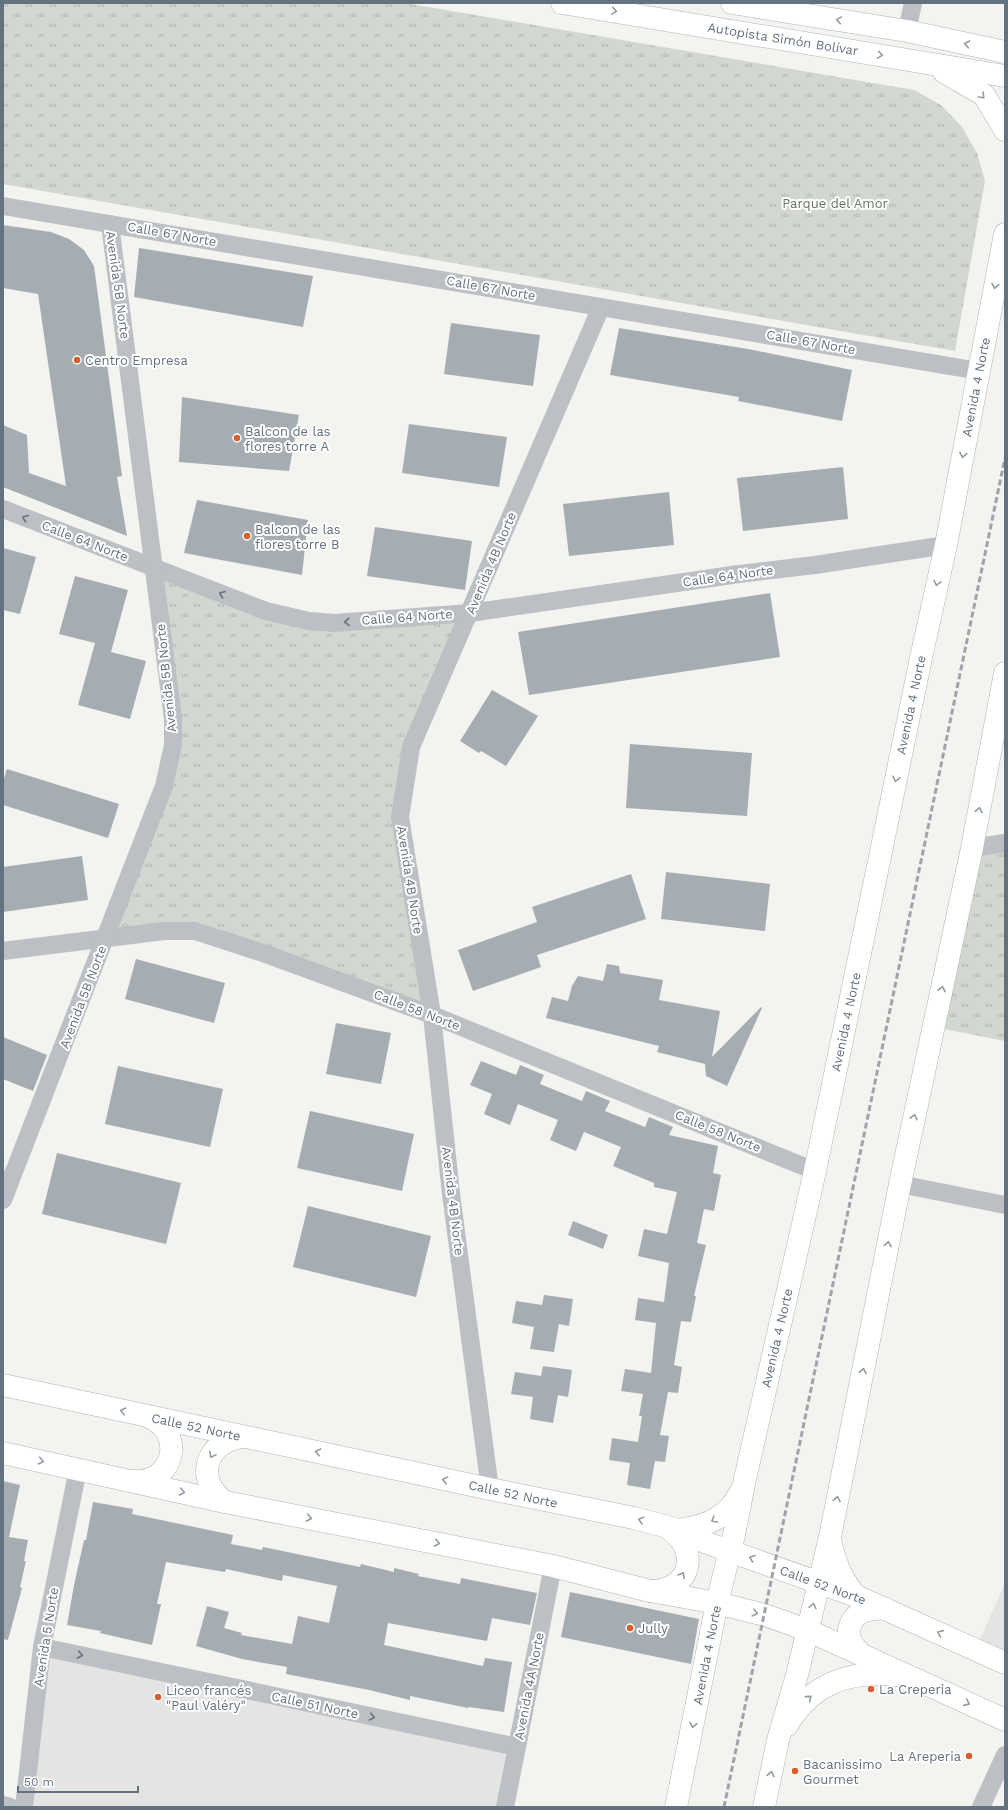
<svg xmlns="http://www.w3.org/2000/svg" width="1008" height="1810" font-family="'Work Sans',sans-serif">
	<defs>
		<pattern id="park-tufts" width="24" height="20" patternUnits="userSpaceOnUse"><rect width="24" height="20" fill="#d2d8cf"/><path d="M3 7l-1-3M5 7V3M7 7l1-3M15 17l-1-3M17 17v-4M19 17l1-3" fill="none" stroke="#aeb4ad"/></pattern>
	</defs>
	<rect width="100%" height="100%" fill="#f3f3ef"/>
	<g fill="#e4e5e3">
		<path d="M1005 1583V1663L976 1649Z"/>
		<path d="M42 1647 517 1747 505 1807H24Z"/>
	</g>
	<g fill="url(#park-tufts)">
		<path d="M3 3H405L914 90 941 105 962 127 977 153 985 181 955 351 3 184Z"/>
		<path d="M153 567 309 621 470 613 411 747 400 817 432 1015 195 931 106 939 173 745Z"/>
		<path d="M1005 843V1041L934 1027 972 848Z"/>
	</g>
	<g fill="#a6adb2">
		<path d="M3 225 51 232 69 239 84 250 94 266 122 476 117 477 127 536 3 487V425L27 435 29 473 66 486 38 294 3 288Z"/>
		<path d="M139 248 313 276 303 327 134 297Z"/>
		<path d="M451 323 540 335 533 386 444 374Z"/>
		<path d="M619 328 748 349 852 370 842 421 738 401 739 397 610 375Z"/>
		<path d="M182 397 299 415 289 471 179 462Z"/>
		<path d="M409 424 507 437 499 487 402 473Z"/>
		<path d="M843 467 848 519 743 531 737 478Z"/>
		<path d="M669 492 674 545 569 556 563 504Z"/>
		<path d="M197 500 308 520 302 575 184 553Z"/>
		<path d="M375 527 472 541 465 590 367 576Z"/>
		<path d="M3 548 36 557 20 614 3 610Z"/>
		<path d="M75 576 128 590 111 652 146 661 130 719 78 705 95 643 59 634Z"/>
		<path d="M770 593 780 657 529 695 518 632Z"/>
		<path d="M492 690 538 716 506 766 481 751 479 753 460 741Z"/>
		<path d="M630 744 752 753 747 816 626 808Z"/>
		<path d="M7 769 119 804 108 838 3 805V782Z"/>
		<path d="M82 856 88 900 3 912V867Z"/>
		<path d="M666 872 770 884 765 931 661 919Z"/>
		<path d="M631 874 646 919 537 955 541 967 473 991 458 950 537 922 532 907Z"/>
		<path d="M136 959 225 983 214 1023 125 999Z"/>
		<path d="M607 964 619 966 620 973 663 980 659 1000 720 1011 712 1057 761 1007 762 1008 727 1086 706 1076 705 1064 657 1052 659 1046 546 1018 552 997 568 1001 572 986 578 976 603 981Z"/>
		<path d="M336 1023 391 1033 381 1084 326 1074Z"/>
		<path d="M3 1037 47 1055 33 1091 3 1079Z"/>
		<path d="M481 1061 516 1075 520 1065 544 1075 540 1084 582 1101 586 1091 610 1101 605 1111 645 1127 649 1117 673 1127 669 1135 718 1146 713 1173 721 1175 714 1211 704 1209 697 1243 706 1245 694 1296H696L691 1322 681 1321 674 1365 682 1367 678 1393 668 1392 660 1435 669 1436 665 1462 655 1461 650 1489 627 1485 630 1463 609 1460 612 1438 638 1442 642 1416H639L643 1394 621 1391 625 1369 651 1373 656 1323 635 1320 638 1298 664 1302 669 1263 638 1256 644 1229 667 1234 677 1192 654 1187V1183L613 1166 621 1147 584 1132 576 1151 550 1140 558 1120 518 1104 510 1125 484 1114 492 1094 470 1085Z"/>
		<path d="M118 1066 223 1089 210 1147 105 1124Z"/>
		<path d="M310 1111 414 1134 402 1191 297 1168Z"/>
		<path d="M57 1153 181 1183 166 1244 42 1214Z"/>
		<path d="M308 1206 431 1236 416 1297 293 1267Z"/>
		<path d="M573 1221 608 1235 603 1249 568 1235Z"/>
		<path d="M544 1295 573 1299 569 1326 559 1324 554 1352 530 1349 534 1327 512 1323 516 1301 542 1305Z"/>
		<path d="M543 1366 572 1370 568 1397 558 1395 553 1423 530 1419 533 1397 511 1394 515 1372 541 1376Z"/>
		<path d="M3 1481 20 1485 9 1537 28 1540 24 1561H26L20 1587 22 1588 8 1640 3 1639Z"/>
		<path d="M93 1502 133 1509 132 1514 233 1535 231 1544 262 1550 263 1547 360 1567 361 1564 394 1572V1568L419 1574 418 1576 460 1584 461 1578 537 1593 530 1625 492 1618 487 1641 388 1623 384 1645 483 1666 485 1658 512 1662 504 1712 469 1707 468 1708 410 1696V1700L369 1690 286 1674 287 1667 242 1659 196 1646 207 1606 229 1612 224 1628 242 1633 241 1635 292 1644 298 1616 329 1623 337 1586 283 1575 282 1581 226 1569 225 1572 166 1562 157 1604H161L152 1645 100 1633 101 1631 67 1625 74 1585 84 1540H86Z"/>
		<path d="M570 1592 699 1619 691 1664 561 1637Z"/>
	</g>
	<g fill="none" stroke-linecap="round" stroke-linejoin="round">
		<g stroke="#b0b3b7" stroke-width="23">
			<g id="major">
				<path d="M562 3 1005 76"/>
				<path d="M732 3 907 31 1005 52"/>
				<path d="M944 72 984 95 1005 130"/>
				<path d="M3 1385 490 1489 634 1518 679 1530 707 1543 856 1596 1005 1663"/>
				<path d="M3 1453 225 1502 553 1566 650 1591 717 1603 765 1615 807 1630 1005 1720"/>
				<path d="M134 1481C174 1484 186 1433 149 1417"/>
				<path d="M225 1502C194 1480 205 1440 244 1437"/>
				<path d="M679 1530C707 1526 728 1518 741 1491"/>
				<path d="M830 1540C835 1562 841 1579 856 1596"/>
				<path d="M651 1591C691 1591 701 1550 668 1528"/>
				<path d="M861 1654C858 1651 854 1647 851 1642 845 1630 852 1615 865 1611 871 1609 878 1609 884 1608"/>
				<path d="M787 1725C812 1683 850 1670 897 1675"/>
				<path d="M676 1807 717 1603 734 1535 745 1479 815 1171 921 658 946 545 1005 234"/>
				<path d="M764 1807 778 1740 797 1675 830 1537 900 1184 972 848 1005 673"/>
			</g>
		</g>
		<g stroke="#bcbfc3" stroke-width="18">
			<path d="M907 31 913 3"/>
			<path d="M3 206 979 371"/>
			<path d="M3 509 266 611 309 621 334 623 470 613 739 574 815 565 946 545"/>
			<path d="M972 848 1005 843"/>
			<path d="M3 951 164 931H195L263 953 432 1015 815 1171"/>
			<path d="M900 1184 1005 1205"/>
			<path d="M3 1200 164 786 173 745V719L110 224"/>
			<path d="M490 1489 451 1194 432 1015 400 817 411 747 601 307"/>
			<path d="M42 1647 517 1747"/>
			<path d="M3 1805 10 1807"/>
			<path d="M24 1807 42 1647 78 1469"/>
			<path d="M505 1807 553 1566"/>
			<path d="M981 1807 1005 1755"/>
		</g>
		<use href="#major" stroke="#fff" stroke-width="22"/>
		<path stroke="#a0a4aa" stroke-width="3" stroke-dasharray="6 3" stroke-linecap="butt" d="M724 1807 1005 458"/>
	</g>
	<defs><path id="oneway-chevron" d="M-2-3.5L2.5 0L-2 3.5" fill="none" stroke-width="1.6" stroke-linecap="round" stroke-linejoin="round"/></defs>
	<g stroke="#929ca5">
		<use href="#oneway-chevron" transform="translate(614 11) rotate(9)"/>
		<use href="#oneway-chevron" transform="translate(839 20) rotate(-171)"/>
		<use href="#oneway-chevron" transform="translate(967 44) rotate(-168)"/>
		<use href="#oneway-chevron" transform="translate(880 55) rotate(9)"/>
		<use href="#oneway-chevron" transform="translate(982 96) rotate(45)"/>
		<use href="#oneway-chevron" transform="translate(995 286) rotate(101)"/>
		<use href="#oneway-chevron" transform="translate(963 455) rotate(101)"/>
		<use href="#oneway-chevron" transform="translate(937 583) rotate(103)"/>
		<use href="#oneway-chevron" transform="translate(896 779) rotate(102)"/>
		<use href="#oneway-chevron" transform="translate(979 810) rotate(-79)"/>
		<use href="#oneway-chevron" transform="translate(942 989) rotate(-78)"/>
		<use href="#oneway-chevron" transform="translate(914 1117) rotate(-78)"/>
		<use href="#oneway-chevron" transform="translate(888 1244) rotate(-79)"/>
		<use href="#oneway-chevron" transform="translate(863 1371) rotate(-79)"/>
		<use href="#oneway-chevron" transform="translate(123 1411) rotate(-168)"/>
		<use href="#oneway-chevron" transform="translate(318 1452) rotate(-168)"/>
		<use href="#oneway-chevron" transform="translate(212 1455) rotate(118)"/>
		<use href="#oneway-chevron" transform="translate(41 1461) rotate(12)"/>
		<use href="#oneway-chevron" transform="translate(445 1480) rotate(-168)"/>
		<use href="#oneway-chevron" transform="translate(182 1492) rotate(13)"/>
		<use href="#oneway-chevron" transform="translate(837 1499) rotate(-79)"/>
		<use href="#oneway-chevron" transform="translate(309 1518) rotate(11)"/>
		<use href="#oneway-chevron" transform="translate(641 1520) rotate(-165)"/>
		<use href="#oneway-chevron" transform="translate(714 1520) rotate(149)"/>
		<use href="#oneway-chevron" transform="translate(437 1543) rotate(11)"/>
		<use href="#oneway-chevron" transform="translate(752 1558) rotate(-160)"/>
		<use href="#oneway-chevron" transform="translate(682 1575) rotate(-60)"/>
		<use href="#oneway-chevron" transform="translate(813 1606) rotate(-77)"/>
		<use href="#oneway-chevron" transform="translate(755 1613) rotate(14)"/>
		<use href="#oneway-chevron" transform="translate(940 1633) rotate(-156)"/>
		<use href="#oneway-chevron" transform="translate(809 1698) rotate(-41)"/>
		<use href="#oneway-chevron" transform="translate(967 1703) rotate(24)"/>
		<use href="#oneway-chevron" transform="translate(693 1725) rotate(101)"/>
		<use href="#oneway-chevron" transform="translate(771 1774) rotate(-79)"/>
	</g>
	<g stroke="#64717f">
		<use href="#oneway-chevron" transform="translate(25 518) rotate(-159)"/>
		<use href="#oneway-chevron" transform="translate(222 594) rotate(-159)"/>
		<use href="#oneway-chevron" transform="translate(347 622) rotate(176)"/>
		<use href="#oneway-chevron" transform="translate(80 1655) rotate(12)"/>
		<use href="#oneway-chevron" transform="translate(372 1717) rotate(12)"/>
	</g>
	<g fill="#d85e2b" stroke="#fff" stroke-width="1.5">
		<circle cx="77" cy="360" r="4"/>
		<circle cx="237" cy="438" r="4"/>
		<circle cx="247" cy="536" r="4"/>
		<circle cx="630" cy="1628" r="4"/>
		<circle cx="871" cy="1689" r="4"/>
		<circle cx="158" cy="1697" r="4"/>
		<circle cx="969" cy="1756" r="4"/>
		<circle cx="795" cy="1771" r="4"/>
	</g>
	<g text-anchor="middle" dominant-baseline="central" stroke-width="4" stroke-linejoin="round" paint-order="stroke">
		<g font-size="13" fill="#64717f" stroke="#fff">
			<text transform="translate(783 39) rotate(9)">Autopista Simón Bolívar</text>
			<text transform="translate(172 234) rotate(10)">Calle 67 Norte</text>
			<text transform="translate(118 285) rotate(82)">Avenida 5B Norte</text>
			<text transform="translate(491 288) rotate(10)">Calle 67 Norte</text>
			<text transform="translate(811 342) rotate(10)">Calle 67 Norte</text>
			<text transform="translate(976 387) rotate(-79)">Avenida 4 Norte</text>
			<text transform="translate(85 541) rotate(21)">Calle 64 Norte</text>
			<text transform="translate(491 563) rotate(-67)">Avenida 4B Norte</text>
			<text transform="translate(728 576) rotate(-8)">Calle 64 Norte</text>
			<text transform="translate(407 617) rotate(-4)">Calle 64 Norte</text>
			<text transform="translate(166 678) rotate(-96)">Avenida 5B Norte</text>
			<text transform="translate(911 705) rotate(-78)">Avenida 4 Norte</text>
			<text transform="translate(410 880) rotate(81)">Avenida 4B Norte</text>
			<text transform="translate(83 997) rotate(-69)">Avenida 5B Norte</text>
			<text transform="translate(417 1010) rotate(21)">Calle 58 Norte</text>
			<text transform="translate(846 1022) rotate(-78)">Avenida 4 Norte</text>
			<text transform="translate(718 1131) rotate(22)">Calle 58 Norte</text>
			<text transform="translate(453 1201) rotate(83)">Avenida 4B Norte</text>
			<text transform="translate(777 1338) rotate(-77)">Avenida 4 Norte</text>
			<text transform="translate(196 1427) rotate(12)">Calle 52 Norte</text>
			<text transform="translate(513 1494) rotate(12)">Calle 52 Norte</text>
			<text transform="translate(823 1585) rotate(20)">Calle 52 Norte</text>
			<text transform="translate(46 1637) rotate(-81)">Avenida 5 Norte</text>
			<text transform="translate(707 1655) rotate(-79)">Avenida 4 Norte</text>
			<text transform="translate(529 1686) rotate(-79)">Avenida 4A Norte</text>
			<text transform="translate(315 1705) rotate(12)">Calle 51 Norte</text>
		</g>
		<g font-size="13" fill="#657662" stroke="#fff">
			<text x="835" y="203">Parque del Amor</text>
		</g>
		<g font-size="13" fill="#64717f" stroke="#fff" text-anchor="start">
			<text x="85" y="360">Centro Empresa</text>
			<text x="245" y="431">Balcon de las<tspan x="245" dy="15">flores torre A</tspan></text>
			<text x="255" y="529">Balcon de las<tspan x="255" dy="15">flores torre B</tspan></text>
			<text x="638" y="1628">Jully</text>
			<text x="879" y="1689">La Creperia</text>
			<text x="166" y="1690">Liceo francés<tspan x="166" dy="15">"Paul Valéry"</tspan></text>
			<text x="961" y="1756" text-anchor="end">La Areperia</text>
			<text x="803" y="1764">Bacanissimo<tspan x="803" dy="15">Gourmet</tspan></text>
		</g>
	</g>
	<rect width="1008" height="1810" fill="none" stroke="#64717f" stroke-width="8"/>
	<path d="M18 1786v6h120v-6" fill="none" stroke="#64717f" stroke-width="2"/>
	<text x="24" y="1786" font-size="12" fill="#64717f" stroke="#ffffff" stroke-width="3" paint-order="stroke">50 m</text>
</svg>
